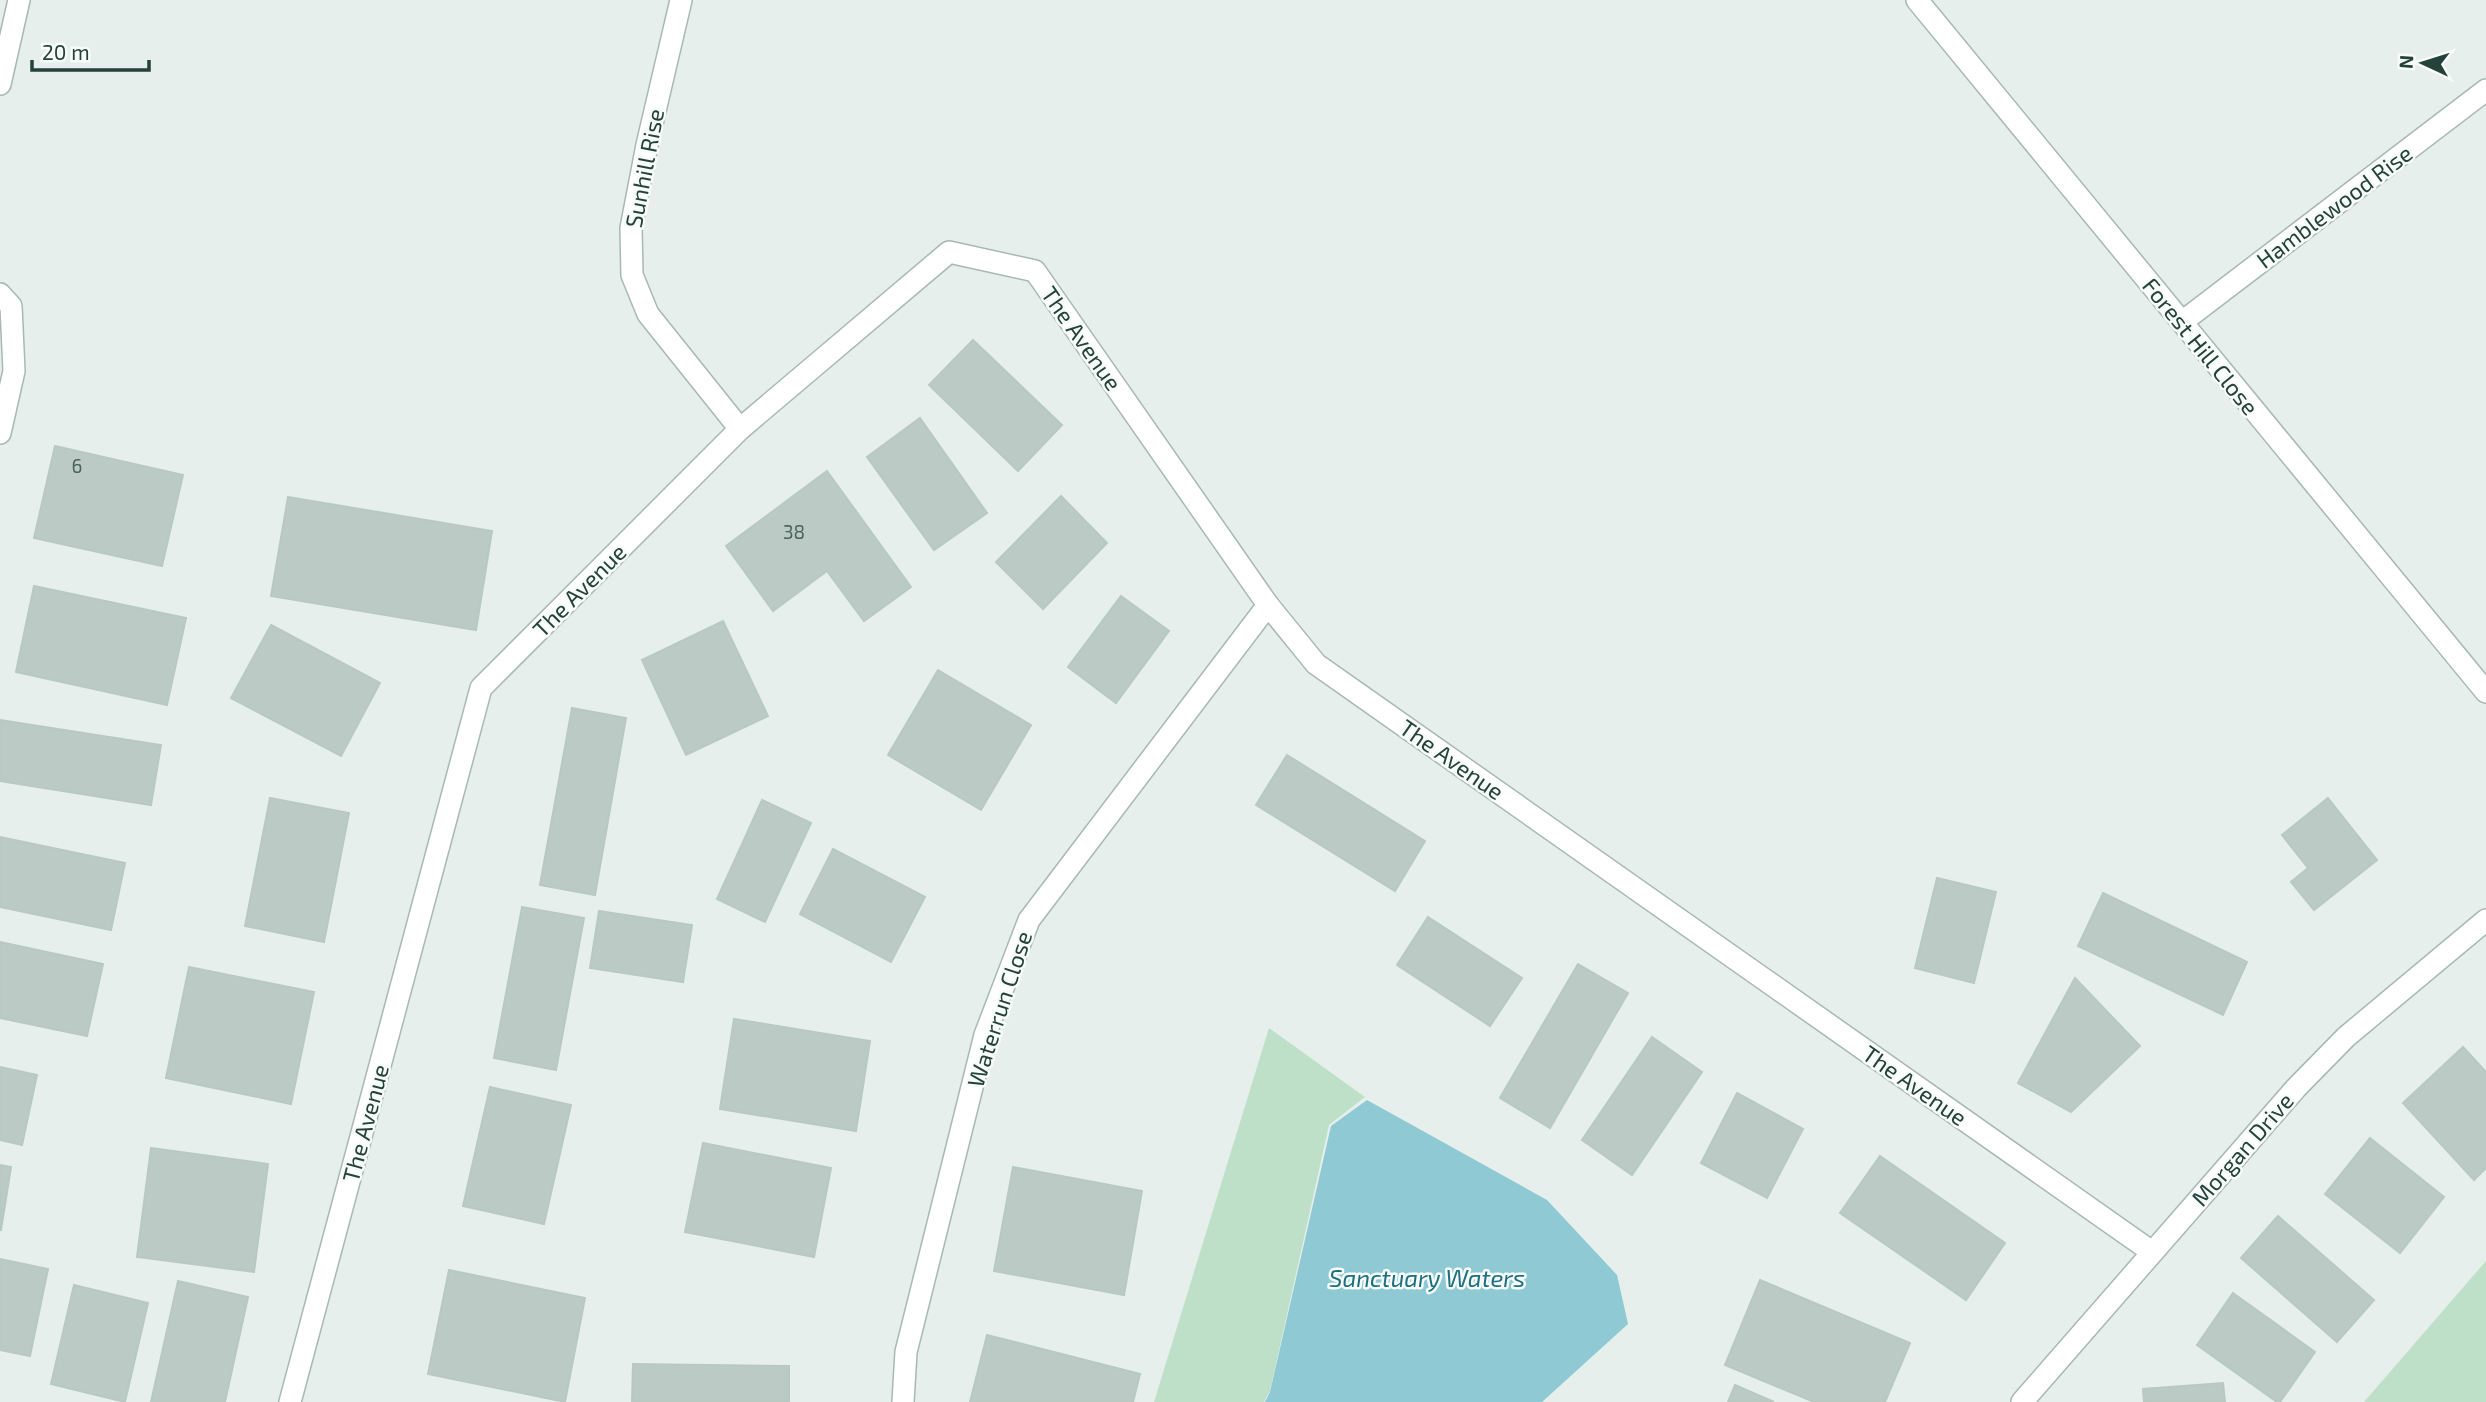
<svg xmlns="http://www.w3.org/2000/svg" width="2486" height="1402" font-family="'Exo 2',sans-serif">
	<rect width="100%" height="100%" fill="#e6efeb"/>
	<g fill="#bfe0c8">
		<path d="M1269 1028 1365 1097 1329 1125 1270 1391 1264 1402H1154Z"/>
		<path d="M2486 1261V1402H2364Z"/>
	</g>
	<path fill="#8ec9d4" d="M1367 1100 1547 1200 1617 1275 1628 1324 1542 1402H1265L1270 1392 1331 1126Z"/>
	<g fill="#bbcac4" stroke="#b8c9c2" stroke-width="2">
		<path d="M973 340 1062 425 1018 471 929 385Z"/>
		<path d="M920 418 987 513 934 550 867 457Z"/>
		<path d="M55 446 183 475 162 566 34 538Z"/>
		<path d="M827 471 911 587 864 621 827 571 773 611 726 546Z"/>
		<path d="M1061 496 1107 543 1043 609 996 562Z"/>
		<path d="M288 497 492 531 476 630 271 596Z"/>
		<path d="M34 586 186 618 167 705 16 672Z"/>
		<path d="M1121 596 1169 631 1116 703 1068 667Z"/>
		<path d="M723 621 768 716 686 755 642 660Z"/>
		<path d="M271 625 380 683 341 756 231 698Z"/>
		<path d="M938 670 1031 725 981 810 888 755Z"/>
		<path d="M572 708 626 718 595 895 540 885Z"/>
		<path d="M0 720 161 745 151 805 0 781Z"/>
		<path d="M1287 755 1425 841 1395 891 1256 805Z"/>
		<path d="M270 798 349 813 324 942 245 926Z"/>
		<path d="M2328 798 2377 860 2314 910 2291 882 2308 868 2282 835Z"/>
		<path d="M762 800 811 823 765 922 717 899Z"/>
		<path d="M0 837 125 863 111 930 0 907Z"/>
		<path d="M833 849 925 897 891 962 800 914Z"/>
		<path d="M1937 878 1996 892 1974 983 1915 968Z"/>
		<path d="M2103 893 2247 962 2223 1015 2078 946Z"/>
		<path d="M522 907 584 918 556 1070 494 1058Z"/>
		<path d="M599 911 692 925 683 982 590 968Z"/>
		<path d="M1428 917 1522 978 1490 1026 1397 965Z"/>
		<path d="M0 942 103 964 87 1036 0 1018Z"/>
		<path d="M1578 964 1628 993 1550 1128 1500 1098Z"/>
		<path d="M189 967 314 992 291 1104 166 1078Z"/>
		<path d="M2075 978 2140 1046 2071 1112 2018 1083Z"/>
		<path d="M734 1019 870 1041 856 1131 720 1109Z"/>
		<path d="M1652 1037 1702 1072 1632 1175 1582 1140Z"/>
		<path d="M2463 1047 2486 1072V1168L2474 1180 2403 1103Z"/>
		<path d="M0 1067 37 1075 22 1145 0 1140Z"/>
		<path d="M490 1087 571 1105 544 1224 463 1206Z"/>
		<path d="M1737 1093 1803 1129 1767 1198 1701 1163Z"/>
		<path d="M2370 1138 2444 1197 2400 1253 2325 1194Z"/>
		<path d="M703 1143 831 1168 814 1257 685 1232Z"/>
		<path d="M151 1148 268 1164 254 1272 137 1257Z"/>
		<path d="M1880 1156 2005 1243 1966 1300 1840 1213Z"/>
		<path d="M0 1165 11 1167 1 1230H0Z"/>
		<path d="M1013 1167 1142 1191 1124 1295 994 1271Z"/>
		<path d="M2278 1216 2374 1300 2337 1342 2241 1258Z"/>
		<path d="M0 1259 48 1269 30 1356 0 1350Z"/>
		<path d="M449 1270 585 1298 565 1402 428 1374Z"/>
		<path d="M1760 1280 1910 1343 1885 1402H1814L1725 1365Z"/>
		<path d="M178 1281 248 1297 225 1402H151Z"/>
		<path d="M74 1285 148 1303 125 1402 51 1384Z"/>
		<path d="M2233 1293 2315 1352 2280 1402H2277L2197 1345Z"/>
		<path d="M987 1335 1140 1374 1133 1402H970Z"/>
		<path d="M633 1364 789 1366V1402H632Z"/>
		<path d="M2223 1383 2225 1402H2144L2143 1389Z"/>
		<path d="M1735 1385 1774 1402H1728Z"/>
	</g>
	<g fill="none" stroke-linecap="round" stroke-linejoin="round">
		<g stroke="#a8b8b2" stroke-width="24">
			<g id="minor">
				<path d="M681 0 647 145 631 228 632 275 648 314 740 429"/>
				<path d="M1917 0 2486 692"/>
				<path d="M0 84 19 0"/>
				<path d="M0 294 11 306 14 371 0 433"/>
				<path d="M2182 322 2486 90"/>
				<path d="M290 1402 481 688 740 429 949 252 1035 271 1268 605 1316 664 2152 1252"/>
				<path d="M903 1402 906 1352 985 1035 1029 920 1268 605"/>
				<path d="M2022 1402 2296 1088 2346 1037 2486 920"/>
			</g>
		</g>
		<use href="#minor" stroke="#fff" stroke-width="21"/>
	</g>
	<g text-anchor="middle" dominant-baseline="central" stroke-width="5" stroke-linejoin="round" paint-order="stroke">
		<g font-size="19" fill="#4a645c">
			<text x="77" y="465">6</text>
			<text x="794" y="531">38</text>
		</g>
		<g font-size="23" fill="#24423a" stroke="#f7fbf9">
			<text transform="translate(644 168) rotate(-79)">Sunhill Rise</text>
			<text transform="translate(2334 206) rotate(-37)">Hamblewood Rise</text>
			<text transform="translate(1082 338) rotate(55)">The Avenue</text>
			<text transform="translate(2201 346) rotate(51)">Forest Hill Close</text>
			<text transform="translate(579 590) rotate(-45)">The Avenue</text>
			<text transform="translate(1452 759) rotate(35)">The Avenue</text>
			<text transform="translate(999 1009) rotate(-72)">Waterrun Close</text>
			<text transform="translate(1915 1085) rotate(35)">The Avenue</text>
			<text transform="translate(365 1123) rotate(-75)">The Avenue</text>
			<text transform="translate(2242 1149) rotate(-49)">Morgan Drive</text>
		</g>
		<g font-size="24" font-style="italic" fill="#1c6f80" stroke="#f7fbf9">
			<text x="1427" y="1277">Sanctuary Waters</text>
		</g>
	</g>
	<g transform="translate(2423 63) rotate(274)" stroke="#f7fbf9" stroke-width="5" paint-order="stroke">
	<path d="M0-5L12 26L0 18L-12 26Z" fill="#24423a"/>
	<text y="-10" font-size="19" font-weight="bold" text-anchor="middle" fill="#24423a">N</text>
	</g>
	<path d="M32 60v10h117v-10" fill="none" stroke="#24423a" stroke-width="3.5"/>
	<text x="42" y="60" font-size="21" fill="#24423a" stroke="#f7fbf9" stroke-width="5" paint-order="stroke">20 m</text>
</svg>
